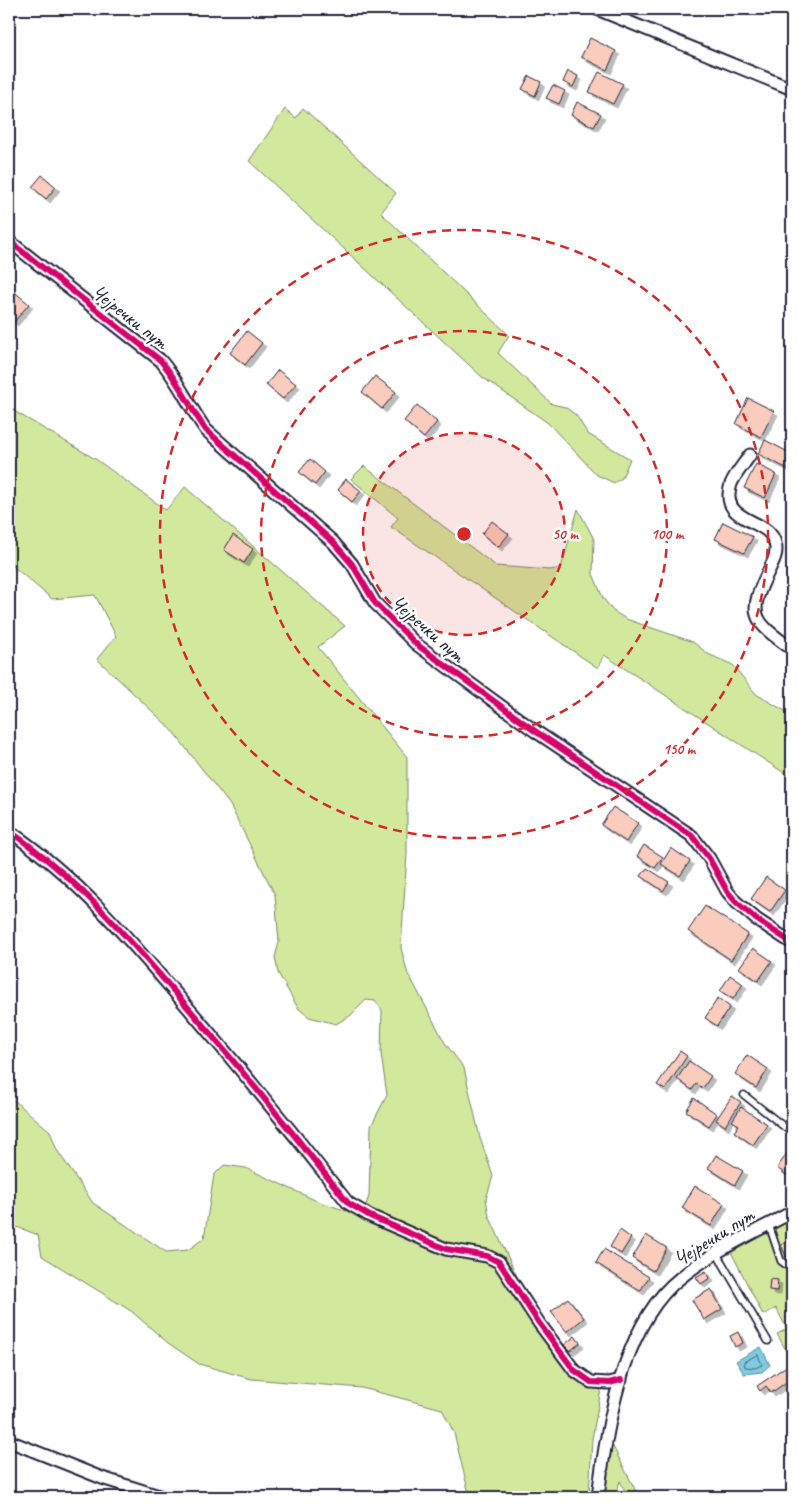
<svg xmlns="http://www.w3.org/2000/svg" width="801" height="1506" font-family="Caveat,sans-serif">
	<defs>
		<filter id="shadow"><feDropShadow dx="4" dy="4" stdDeviation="0" flood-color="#0004"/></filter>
	</defs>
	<rect width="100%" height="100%" fill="#fff"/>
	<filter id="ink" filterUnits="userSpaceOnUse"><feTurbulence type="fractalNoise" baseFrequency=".02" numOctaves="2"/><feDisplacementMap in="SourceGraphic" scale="10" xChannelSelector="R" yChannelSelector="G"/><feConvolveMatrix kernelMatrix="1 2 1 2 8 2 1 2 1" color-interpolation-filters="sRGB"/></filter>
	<g filter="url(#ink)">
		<g fill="#d1e89d" stroke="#7a856c">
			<path d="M303 108 396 193 381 213 509 335 498 353 552 404 565 407 576 415 588 434 630 459 622 478 614 483 597 475 548 423 482 377 249 161 285 109 296 118Z"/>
			<path d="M9 408 97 460 166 510 185 487 345 626 318 647 407 757V854L401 948 407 971 445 1043 464 1068 480 1138 493 1176 486 1199 489 1216 519 1281 563 1352 583 1371 603 1379 592 1439 589 1497H488L468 1490 454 1433 442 1409 362 1388 251 1379 199 1364 168 1343 131 1311 42 1256 38 1235 9 1224V1096L50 1131 57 1150 93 1203 166 1252 188 1250 204 1238 214 1175 224 1165 246 1168 317 1201 362 1216 369 1196 371 1126 387 1095 381 1054 382 1010 375 1001 366 1000 350 1016 336 1024 309 1017 298 1008 278 973 275 957 279 942 275 895 230 805 171 729 97 659 116 636 95 595 52 599 9 563Z"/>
			<path d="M364 466 496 566 550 570 561 568 578 509 594 539 593 574 603 598 613 611 626 619 693 642 708 654 733 665 756 694 792 715V778L604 655 598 668 391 527 398 518 351 479Z"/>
			<path d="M792 1219V1239L781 1245 790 1263 792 1262V1354L789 1356 777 1334 787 1329 776 1308 763 1315 731 1252Z"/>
			<path d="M607 1435 639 1497H628L620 1481 615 1497H597Z"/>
		</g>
		<path fill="#80cbe0" stroke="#5a879e" d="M761 1347 770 1365 762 1372 744 1374 736 1361Z"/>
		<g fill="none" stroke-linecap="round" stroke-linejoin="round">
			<path stroke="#48667d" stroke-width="1" d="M758 1355 762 1365 755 1368 745 1367 744 1362Z"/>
		</g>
		<g fill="#f9ccbd" stroke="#22223b" filter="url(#shadow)">
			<path d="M590 38 616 51 607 70 581 57Z"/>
			<path d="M568 71 578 76 573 87 563 82Z"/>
			<path d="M599 72 623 84 613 104 589 92Z"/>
			<path d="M529 76 541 82 535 96 522 89Z"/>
			<path d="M553 85 565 91 559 104 546 98Z"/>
			<path d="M577 102 601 114 594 127 571 115Z"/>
			<path d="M42 175 56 187 46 199 32 187Z"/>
			<path d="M12 290 29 304 14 322 9 318V293Z"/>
			<path d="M247 331 262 343 245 365 230 353Z"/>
			<path d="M278 370 296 384 283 399 266 385Z"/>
			<path d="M375 376 396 392 382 409 362 392Z"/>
			<path d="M748 398 774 411 761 437 736 424Z"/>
			<path d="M417 405 437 422 424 438 404 421Z"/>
			<path d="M765 440 792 454 788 469 758 454Z"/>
			<path d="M310 459 325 472 315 485 299 472Z"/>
			<path d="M756 464 776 474 765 498 744 488Z"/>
			<path d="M346 479 361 491 352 502 338 490Z"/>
			<path d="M492 521 509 534 498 547 482 534Z"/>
			<path d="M723 522 753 537 744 553 715 539Z"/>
			<path d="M233 535 253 549 244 563 224 550Z"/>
			<path d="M613 807 638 823 626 842 601 825Z"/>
			<path d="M644 845 663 857 655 868 637 856Z"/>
			<path d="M671 848 690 861 680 876 661 864Z"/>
			<path d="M647 868 669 882 663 891 641 876Z"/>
			<path d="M766 877 785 890 770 912 751 899Z"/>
			<path d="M705 906 748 934 731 960 688 931Z"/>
			<path d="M753 948 772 961 758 981 739 968Z"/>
			<path d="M730 975 743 984 733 999 720 991Z"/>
			<path d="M718 998 730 1007 717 1026 705 1018Z"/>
			<path d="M680 1051 687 1056 665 1090 657 1085Z"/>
			<path d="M747 1055 768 1069 756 1088 735 1074Z"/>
			<path d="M689 1061 711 1076 703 1088 696 1084 692 1090 677 1079Z"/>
			<path d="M732 1096 741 1102 725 1126 716 1120Z"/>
			<path d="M694 1098 717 1114 709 1126 686 1111Z"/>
			<path d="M741 1107 767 1124 753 1145 734 1132 739 1125 732 1121Z"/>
			<path d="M790 1149 792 1150V1179L777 1168Z"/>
			<path d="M716 1155 743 1171 735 1185 708 1168Z"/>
			<path d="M695 1186 724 1204 711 1226 682 1208Z"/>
			<path d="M620 1230 631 1238 621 1254 610 1247Z"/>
			<path d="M646 1235 667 1248 653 1271 632 1258Z"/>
			<path d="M792 1239V1262L790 1264 781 1245Z"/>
			<path d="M604 1249 649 1277 640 1291 596 1263Z"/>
			<path d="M706 1271 710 1278 701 1284 696 1277Z"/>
			<path d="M770 1279 778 1280 777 1291 769 1290Z"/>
			<path d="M711 1289 722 1309 704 1320 692 1300Z"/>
			<path d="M568 1298 584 1318 567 1332 551 1312Z"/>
			<path d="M738 1332 743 1343 735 1347 730 1336Z"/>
			<path d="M575 1336 580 1343 570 1351 564 1345Z"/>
			<path d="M791 1363 792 1378 771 1393 766 1386 760 1391 757 1386Z"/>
		</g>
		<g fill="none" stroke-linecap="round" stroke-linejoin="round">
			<g stroke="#22223b" stroke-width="9">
				<g id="lane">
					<path d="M744 1095 792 1133"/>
					<path d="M769 1225 781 1261 792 1269"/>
					<path d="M717 1254 768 1341"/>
				</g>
			</g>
			<g stroke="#22223b" stroke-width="15">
				<g id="street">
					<path d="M597 9 792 89"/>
					<path d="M9 241 160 360C179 381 189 407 206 430L333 542 352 564 375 603 416 644 535 731 692 836 709 858 727 891 736 902 756 919 792 943"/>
					<path d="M750 455C744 464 735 474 731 484 718 524 769 517 775 543 778 552 774 560 770 568 747 614 751 620 792 649"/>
					<path d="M9 831C77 877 131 941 184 1003 240 1068 295 1135 348 1203L370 1216 446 1249 487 1256 499 1262 539 1323 574 1370 591 1382 609 1383 621 1380"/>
					<path d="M9 1441 102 1478 162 1497"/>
					<path d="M598 1497C606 1430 621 1334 672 1285 706 1254 752 1234 792 1212"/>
				</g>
			</g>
			<use href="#lane" stroke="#fff" stroke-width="5.5"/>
			<use href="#street" stroke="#fff" stroke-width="11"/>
			<g stroke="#fff" stroke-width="9">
				<g id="cycleway">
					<path d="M9 241 160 360C179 381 189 407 206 430L333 542 352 564 375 603 416 644 535 731 692 836 709 858 727 891 736 902 756 919 792 943"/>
					<path d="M9 831C77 877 131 941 184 1003 240 1068 295 1135 348 1203L370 1216 446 1249 487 1256 499 1262 539 1323 574 1370 591 1382 609 1383 621 1380"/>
				</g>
			</g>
			<use href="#cycleway" stroke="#d6006c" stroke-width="6"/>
		</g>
	</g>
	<circle cx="464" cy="534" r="101" fill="#d62828" fill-opacity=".12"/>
	<g fill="none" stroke="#d62828" stroke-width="2.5" stroke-dasharray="9 6">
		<circle cx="464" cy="534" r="101"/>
		<circle cx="464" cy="534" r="203"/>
		<circle cx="464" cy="534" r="304"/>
	</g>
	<g text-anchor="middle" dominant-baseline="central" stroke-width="5" stroke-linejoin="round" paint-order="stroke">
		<g font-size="20" fill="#22223b" stroke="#fff">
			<text transform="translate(130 317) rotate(38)">Чејречки пут</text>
			<text transform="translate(428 629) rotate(41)">Чејречки пут</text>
			<text transform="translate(714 1237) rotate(-32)">Чејречки пут</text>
		</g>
	</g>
	<circle cx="464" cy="534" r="8" fill="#d62828" stroke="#fff" stroke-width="2.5"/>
	<g font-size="15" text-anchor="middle" font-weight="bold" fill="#d62828" stroke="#fff" stroke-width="5" stroke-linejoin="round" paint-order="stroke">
		<text x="565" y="539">50 m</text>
		<text x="667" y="539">100 m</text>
		<text x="679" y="754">150 m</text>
	</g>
	<rect width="801" height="1506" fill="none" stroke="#fff" stroke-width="30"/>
	<rect x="15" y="15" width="771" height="1476" fill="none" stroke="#22223b" stroke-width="2" filter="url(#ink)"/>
</svg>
